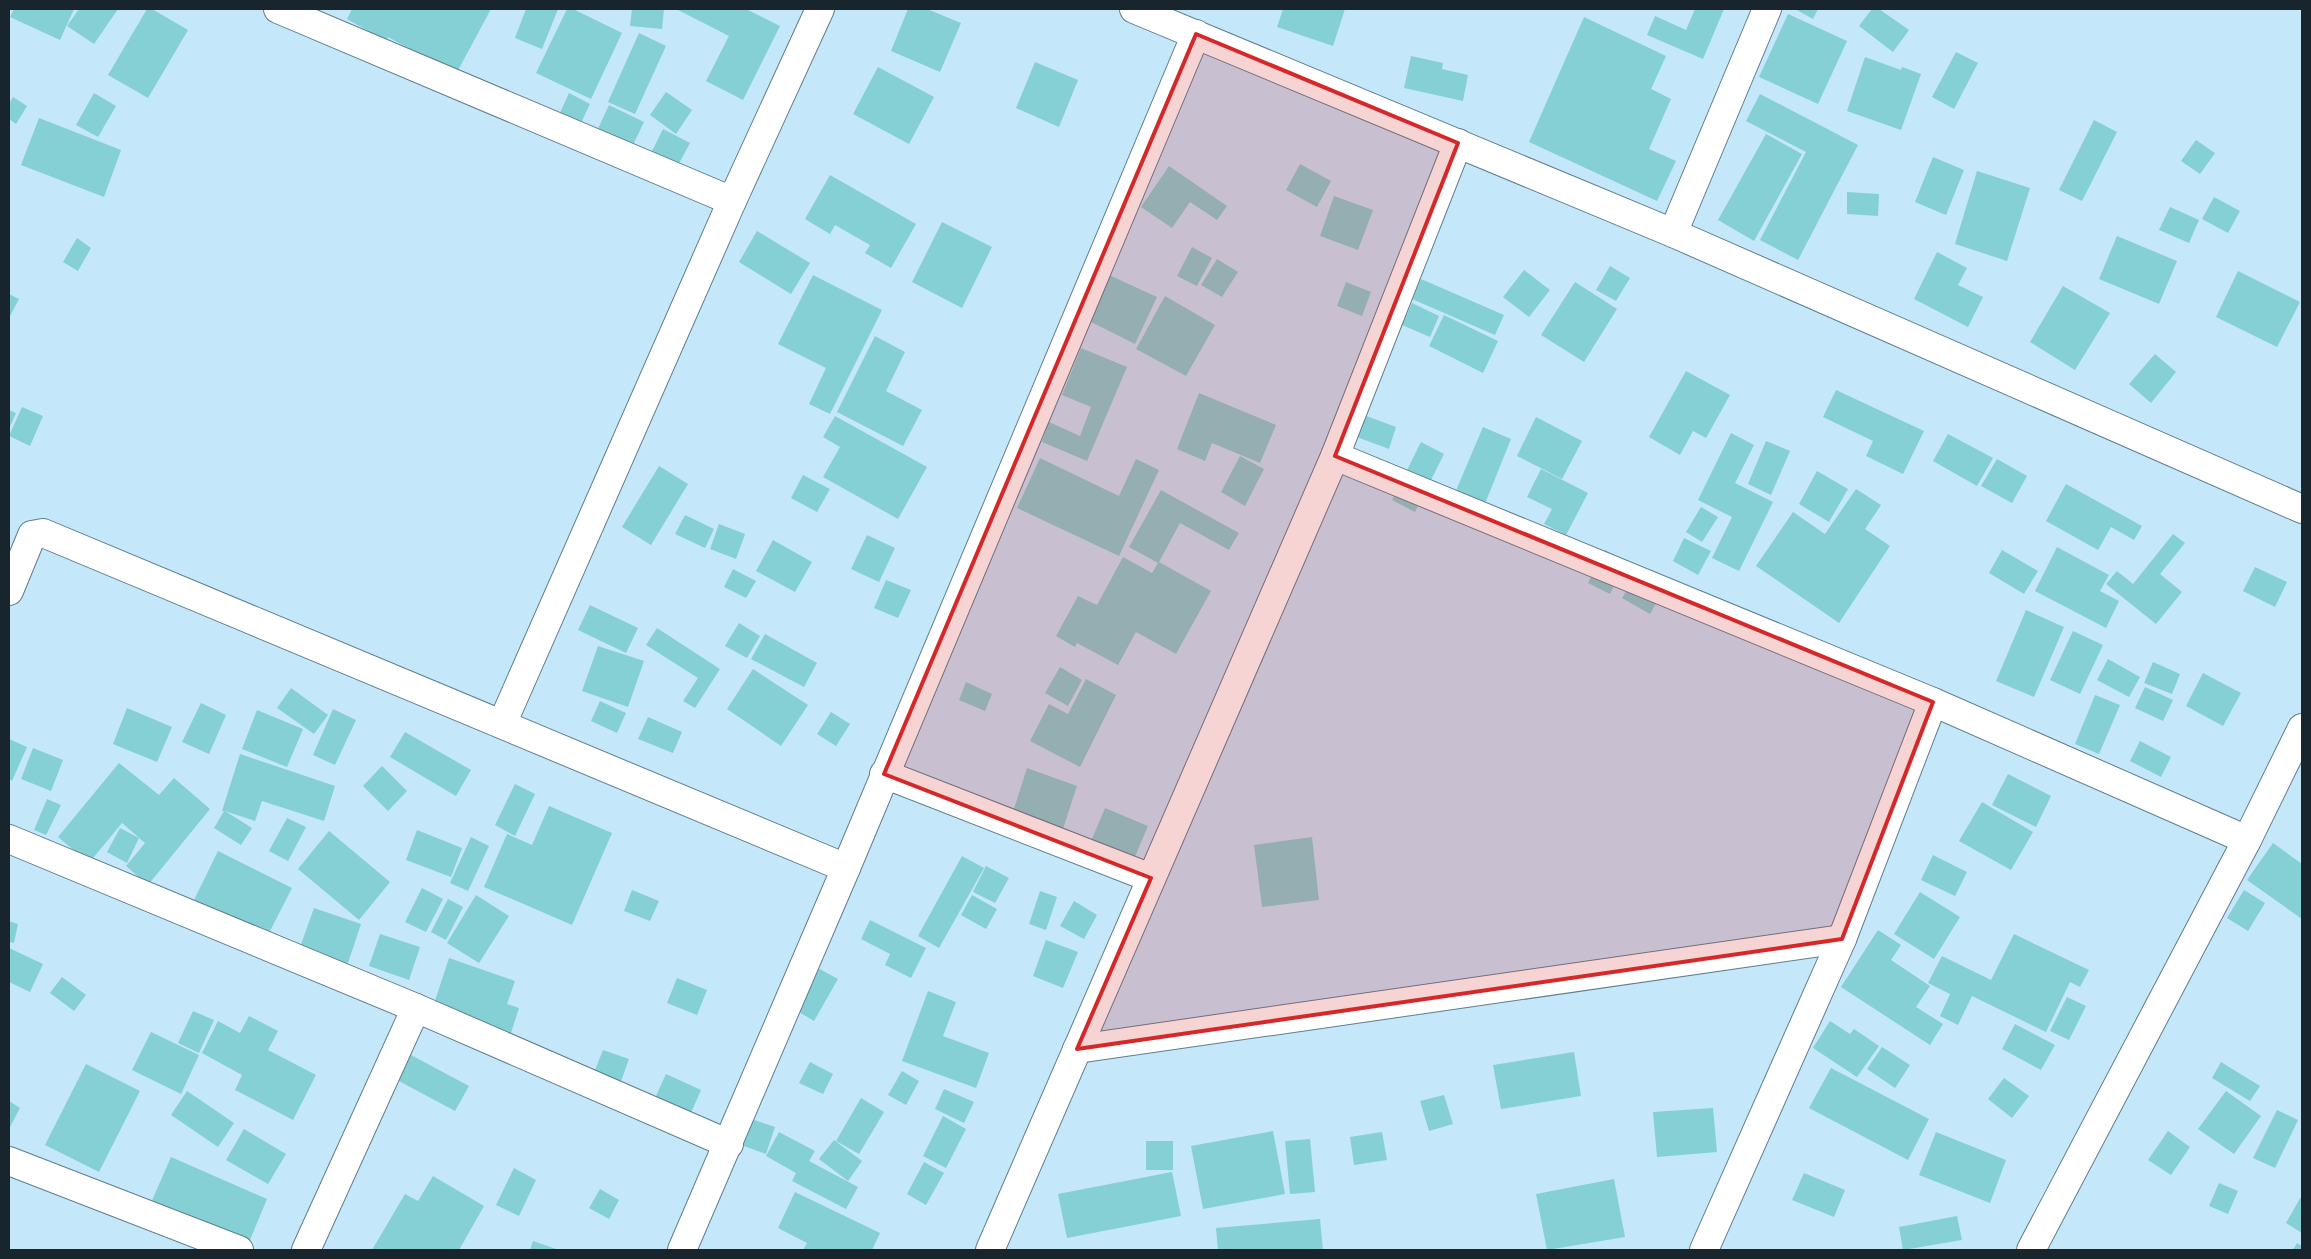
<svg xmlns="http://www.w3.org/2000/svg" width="2311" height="1259" font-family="'PT Sans',sans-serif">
	<rect width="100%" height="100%" fill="#c5e7fa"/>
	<g fill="#85d0d5">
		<path d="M14 9H74L60 40 10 17Z"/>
		<path d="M79 9H118L94 44 67 26Z"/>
		<path d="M147 9H152L188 30 148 98 108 75Z"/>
		<path d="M352 9H491L456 74 388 37 386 41 347 19Z"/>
		<path d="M526 9H558L542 49 515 38Z"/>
		<path d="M567 9H573L622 33 591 99 536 73Z"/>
		<path d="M632 9H664L662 29 630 26Z"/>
		<path d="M676 9H746L780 26 743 100 706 81 729 36Z"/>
		<path d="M908 9H927L961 23 940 72 891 51Z"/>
		<path d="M1283 9H1345L1333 46 1277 27Z"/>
		<path d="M1695 9H1724L1703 59 1647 35 1655 16 1686 30Z"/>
		<path d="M1795 9H1818L1813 19Z"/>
		<path d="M1872 9H1879L1909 30 1893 52 1859 26Z"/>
		<path d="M1788 14 1847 41 1818 104 1759 77Z"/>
		<path d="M1584 17 1666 56 1651 89 1671 99 1649 149 1676 161 1657 201 1529 142Z"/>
		<path d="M639 33 666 46 635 114 608 102Z"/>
		<path d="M1956 52 1978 63 1954 109 1932 97Z"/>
		<path d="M1411 56 1443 63 1442 69 1468 75 1463 101 1404 88Z"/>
		<path d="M1865 57 1901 70 1902 67 1921 74 1901 130 1847 111Z"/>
		<path d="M1035 62 1078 80 1059 127 1016 108Z"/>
		<path d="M878 67 934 97 909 144 853 114Z"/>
		<path d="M666 92 692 110 676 134 650 115Z"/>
		<path d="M94 93 116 106 98 137 76 125Z"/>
		<path d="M569 93 590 104 580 125 559 115Z"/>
		<path d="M1760 94 1858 145 1798 260 1760 240 1806 152 1746 121Z"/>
		<path d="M13 97 27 106 16 124 9 119V104Z"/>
		<path d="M609 105 644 122 631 149 596 133Z"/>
		<path d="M39 118 121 150 104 197 21 165Z"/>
		<path d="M2094 120 2117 132 2082 201 2059 190Z"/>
		<path d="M663 129 690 143 677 167 651 153Z"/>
		<path d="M1766 134 1802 154 1754 241 1718 220Z"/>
		<path d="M2196 140 2215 153 2200 174 2181 161Z"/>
		<path d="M1933 157 1964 170 1946 215 1915 202Z"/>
		<path d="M1300 164 1331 181 1317 207 1286 190Z"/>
		<path d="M1169 166 1227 206 1217 220 1190 202 1172 228 1141 207Z"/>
		<path d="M1977 171 2030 188 2007 261 1955 244Z"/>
		<path d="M830 175 916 224 891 268 865 253 870 245 835 225 830 234 805 219Z"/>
		<path d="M1847 192 1879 194 1878 216 1847 214Z"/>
		<path d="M1334 196 1373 210 1358 250 1320 236Z"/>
		<path d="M2214 197 2240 211 2228 233 2202 219Z"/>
		<path d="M2170 207 2199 220 2189 243 2159 230Z"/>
		<path d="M942 222 992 247 962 308 912 282Z"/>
		<path d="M757 231 810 263 791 294 739 262Z"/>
		<path d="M2117 236 2177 261 2159 304 2099 279Z"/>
		<path d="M77 238 91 248 78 271 63 262Z"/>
		<path d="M1192 247 1212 258 1197 286 1177 276Z"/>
		<path d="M1937 252 1967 268 1958 285 1983 297 1968 327 1914 299Z"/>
		<path d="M1217 259 1238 272 1222 297 1201 285Z"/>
		<path d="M1610 266 1630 278 1616 301 1596 290Z"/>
		<path d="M1524 270 1550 290 1529 317 1503 297Z"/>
		<path d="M2238 271 2300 302 2277 347 2216 317Z"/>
		<path d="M813 275 882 310 830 414 809 404 826 368 778 344Z"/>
		<path d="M1109 275 1157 297 1135 344 1087 320Z"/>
		<path d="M1421 279 1504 315 1495 335 1412 299Z"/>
		<path d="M1346 282 1371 292 1362 316 1337 306Z"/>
		<path d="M1575 282 1617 309 1584 362 1541 335Z"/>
		<path d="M2063 286 2110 313 2075 370 2030 342Z"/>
		<path d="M9 294 19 299 9 318Z"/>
		<path d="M1165 296 1215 325 1186 376 1136 349Z"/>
		<path d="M1412 303 1439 316 1430 337 1402 325Z"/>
		<path d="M1444 315 1498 341 1483 373 1429 346Z"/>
		<path d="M875 336 905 352 886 391 922 410 903 446 837 412Z"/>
		<path d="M1081 348 1127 367 1087 461 1042 442 1049 422 1080 436 1091 407 1062 395Z"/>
		<path d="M2155 354 2176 372 2151 403 2129 384Z"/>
		<path d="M1686 371 1730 395 1706 438 1693 431 1680 455 1649 437Z"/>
		<path d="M1836 390 1924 431 1903 474 1866 456 1873 441 1823 417Z"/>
		<path d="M1199 393 1276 425 1260 463 1212 443 1205 461 1177 449Z"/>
		<path d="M22 407 43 416 30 446 9 436Z"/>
		<path d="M9 410 16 413 9 429Z"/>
		<path d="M1361 414 1396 427 1389 449 1354 436Z"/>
		<path d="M835 416 927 467 898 519 823 477 840 447 823 437Z"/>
		<path d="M1536 417 1582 441 1562 479 1517 456Z"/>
		<path d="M1483 427 1511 439 1484 506 1455 493Z"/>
		<path d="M1731 433 1754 445 1735 483 1773 502 1739 571 1712 558 1732 517 1698 500Z"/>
		<path d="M1948 434 1993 458 1977 486 1933 461Z"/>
		<path d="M1766 441 1790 451 1771 495 1748 484Z"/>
		<path d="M1421 442 1444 454 1415 512 1392 500Z"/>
		<path d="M1240 456 1264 469 1245 506 1221 492Z"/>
		<path d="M1040 458 1119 496 1136 459 1159 470 1119 556 1017 508Z"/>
		<path d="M1997 459 2027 476 2012 503 1981 486Z"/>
		<path d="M659 466 688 484 651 545 622 527Z"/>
		<path d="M1541 469 1588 493 1566 535 1544 524 1552 509 1527 497Z"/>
		<path d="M1817 471 1848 489 1829 522 1799 504Z"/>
		<path d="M803 475 830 489 817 512 791 498Z"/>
		<path d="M2066 484 2142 526 2134 540 2111 527 2098 550 2046 521Z"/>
		<path d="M1856 489 1881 505 1865 529 1890 546 1839 623 1756 566 1793 512 1825 534Z"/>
		<path d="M1161 490 1239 533 1229 550 1180 523 1159 562 1211 591 1176 654 1136 632 1118 665 1077 643 1075 647 1056 636 1078 596 1097 605 1123 557 1152 573 1158 563 1129 547Z"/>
		<path d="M1701 507 1718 517 1702 542 1686 532Z"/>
		<path d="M685 515 714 529 705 548 675 534Z"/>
		<path d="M719 524 745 534 736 559 710 549Z"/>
		<path d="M2173 534 2185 543 2160 574 2182 592 2156 624 2106 584 2117 571 2133 584Z"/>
		<path d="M867 535 895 548 879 582 851 569Z"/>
		<path d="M1684 538 1711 551 1698 575 1673 561Z"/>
		<path d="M773 540 812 562 795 592 756 571Z"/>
		<path d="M2057 547 2109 575 2100 591 2119 601 2106 628 2035 591Z"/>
		<path d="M1605 550 1626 561 1610 594 1588 583Z"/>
		<path d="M2002 550 2038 571 2024 594 1989 573Z"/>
		<path d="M2255 567 2287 582 2275 607 2243 591Z"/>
		<path d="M733 569 756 581 746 598 724 587Z"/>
		<path d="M1638 572 1665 588 1650 614 1622 598Z"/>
		<path d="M886 580 911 590 898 618 874 608Z"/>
		<path d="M590 605 638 628 626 653 578 630Z"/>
		<path d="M2026 610 2064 627 2034 697 1996 681Z"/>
		<path d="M739 623 760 636 747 658 725 646Z"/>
		<path d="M657 628 720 669 695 708 683 701 698 678 646 645Z"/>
		<path d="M2073 631 2103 645 2080 694 2050 680Z"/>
		<path d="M765 634 817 663 804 687 751 659Z"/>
		<path d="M598 646 644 661 628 707 582 691Z"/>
		<path d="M2108 659 2140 677 2129 697 2097 680Z"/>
		<path d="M2153 662 2180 674 2172 694 2144 683Z"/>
		<path d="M1060 667 1082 680 1068 706 1045 693Z"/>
		<path d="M753 669 808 705 781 746 727 709Z"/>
		<path d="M2203 673 2241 693 2223 726 2186 706Z"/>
		<path d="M1086 679 1116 695 1080 767 1030 741 1049 704 1068 714Z"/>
		<path d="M966 682 992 694 985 711 959 700Z"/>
		<path d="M2145 687 2173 700 2163 721 2135 708Z"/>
		<path d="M291 688 328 715 314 734 277 708Z"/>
		<path d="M2095 695 2120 705 2099 754 2075 744Z"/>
		<path d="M600 701 626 713 617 733 591 721Z"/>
		<path d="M201 703 226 715 209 754 182 742Z"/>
		<path d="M127 708 172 727 157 762 113 744Z"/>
		<path d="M333 709 356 720 335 765 313 755Z"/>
		<path d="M257 710 303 729 287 767 242 749Z"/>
		<path d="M831 712 850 724 836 746 817 734Z"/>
		<path d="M648 717 682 732 673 753 638 739Z"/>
		<path d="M405 732 471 770 456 796 390 757Z"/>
		<path d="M9 739 27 747 12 781 9 779Z"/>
		<path d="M2140 741 2171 757 2161 777 2130 761Z"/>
		<path d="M33 748 63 760 51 791 21 779Z"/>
		<path d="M240 754 335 786 324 821 262 801 255 821 225 811 252 828 241 845 214 828 224 811H222Z"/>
		<path d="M119 763 159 795 174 778 210 809 148 885 126 866 145 843 122 823 89 863 58 837Z"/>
		<path d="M382 766 407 791 388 811 363 786Z"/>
		<path d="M1027 768 1077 786 1061 835 1011 818Z"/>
		<path d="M2008 774 2051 796 2036 827 1992 805Z"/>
		<path d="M515 784 535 794 515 836 495 825Z"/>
		<path d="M47 799 61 805 46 835 34 830Z"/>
		<path d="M1982 802 2033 832 2011 870 1959 841Z"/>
		<path d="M549 806 612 833 572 925 484 887 507 834 532 845Z"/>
		<path d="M1105 808 1148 826 1129 871 1086 853Z"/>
		<path d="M287 818 306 827 288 861 269 851Z"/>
		<path d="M120 828 139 838 127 863 107 852Z"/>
		<path d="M417 830 462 848 451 877 406 860Z"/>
		<path d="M329 831 390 882 359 920 298 869Z"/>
		<path d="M471 837 489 846 468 891 450 883Z"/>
		<path d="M1312 837 1319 900 1262 907 1254 845Z"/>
		<path d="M2273 843 2302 864V919L2247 880Z"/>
		<path d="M218 851 292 888 267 937 194 900Z"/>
		<path d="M1933 855 1967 872 1955 896 1921 880Z"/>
		<path d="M962 856 984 868 939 948 918 936Z"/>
		<path d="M986 866 1009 878 995 903 973 892Z"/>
		<path d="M422 888 443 899 426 932 405 922Z"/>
		<path d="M632 890 659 901 650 921 624 911Z"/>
		<path d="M2244 890 2265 903 2248 931 2227 918Z"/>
		<path d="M1040 891 1057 897 1046 930 1029 924Z"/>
		<path d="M1920 892 1960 917 1934 959 1894 934Z"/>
		<path d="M476 895 509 916 479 963 447 943Z"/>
		<path d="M972 895 997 909 986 929 961 915Z"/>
		<path d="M448 899 463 907 446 940 431 932Z"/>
		<path d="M1074 901 1097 915 1084 939 1060 926Z"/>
		<path d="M314 908 361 924 347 966 299 950Z"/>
		<path d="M870 920 926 948 911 978 885 965 890 954 861 939Z"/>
		<path d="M9 921 18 924 14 943 9 942Z"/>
		<path d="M1878 930 1901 945 1891 960 1930 986 1916 1007 1943 1024 1930 1045 1841 987Z"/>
		<path d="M380 934 420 947 409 980 369 966Z"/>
		<path d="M2014 934 2089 970 2080 987 2070 982 2046 1032 1972 996 1958 1025 1940 1016 1950 994 1928 983 1942 956 1991 980Z"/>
		<path d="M1046 940 1078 952 1063 988 1033 976Z"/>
		<path d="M9 948 43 964 30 992 9 982Z"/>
		<path d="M449 958 515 981 507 1004 519 1008 510 1036 432 1010Z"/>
		<path d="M816 967 838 979 814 1021 792 1008Z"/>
		<path d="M62 977 86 995 74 1011 50 993Z"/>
		<path d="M677 978 707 990 697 1015 667 1003Z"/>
		<path d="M928 991 956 1002 943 1036 989 1053 976 1088 902 1061Z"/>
		<path d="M2067 997 2086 1006 2069 1040 2050 1031Z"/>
		<path d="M193 1011 214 1020 199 1053 178 1043Z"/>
		<path d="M249 1016 278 1031 268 1050 316 1075 293 1120 235 1090 242 1075 202 1053 218 1021 240 1033Z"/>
		<path d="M1830 1021 1850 1034 1854 1029 1879 1046 1857 1077 1813 1048Z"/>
		<path d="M2015 1024 2055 1045 2041 1070 2002 1049Z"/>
		<path d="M151 1032 199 1055 181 1094 132 1070Z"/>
		<path d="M1882 1047 1910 1065 1895 1088 1867 1069Z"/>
		<path d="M603 1050 629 1059 620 1084 593 1075Z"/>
		<path d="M1574 1052 1581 1096 1501 1109 1493 1065Z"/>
		<path d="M411 1055 469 1086 455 1111 397 1080Z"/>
		<path d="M810 1062 833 1074 823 1094 799 1083Z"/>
		<path d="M2221 1062 2260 1086 2250 1101 2212 1078Z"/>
		<path d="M86 1064 140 1091 99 1172 45 1145Z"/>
		<path d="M1831 1068 1929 1119 1908 1160 1809 1108Z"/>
		<path d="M902 1071 919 1081 906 1105 888 1095Z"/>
		<path d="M666 1074 701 1090 690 1115 655 1098Z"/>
		<path d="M2004 1078 2029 1096 2012 1118 1988 1099Z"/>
		<path d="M944 1089 974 1102 964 1123 935 1109Z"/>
		<path d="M187 1091 234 1123 218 1147 171 1115Z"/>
		<path d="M2226 1091 2261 1116 2234 1154 2198 1129Z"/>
		<path d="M1444 1095 1453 1124 1429 1131 1420 1101Z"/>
		<path d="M861 1098 884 1112 859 1154 836 1141Z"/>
		<path d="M9 1101 20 1108 9 1129Z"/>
		<path d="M1713 1108 1717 1152 1657 1157 1653 1112Z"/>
		<path d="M2277 1110 2298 1120 2275 1168 2253 1158Z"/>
		<path d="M943 1116 966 1129 946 1168 923 1156Z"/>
		<path d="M748 1118 775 1127 766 1154 738 1144Z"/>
		<path d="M244 1129 286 1154 268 1184 226 1160Z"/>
		<path d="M1273 1131 1285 1194 1203 1209 1191 1146Z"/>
		<path d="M2168 1131 2190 1147 2171 1175 2148 1160Z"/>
		<path d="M779 1132 815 1151 809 1161 858 1187 846 1209 792 1181 796 1173 766 1156Z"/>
		<path d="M1382 1132 1387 1160 1354 1165 1350 1137Z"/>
		<path d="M1936 1132 2006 1160 1990 1203 1919 1175Z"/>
		<path d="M1310 1139 1315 1192 1290 1194 1285 1141Z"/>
		<path d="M834 1140 862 1161 848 1181 819 1159Z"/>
		<rect x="1146" y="1141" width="27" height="29"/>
		<path d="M171 1157 267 1199 247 1247 150 1205Z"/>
		<path d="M924 1162 944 1173 926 1205 907 1194Z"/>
		<path d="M514 1168 536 1180 519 1216 496 1205Z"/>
		<path d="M1172 1172 1181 1216 1067 1238 1058 1194Z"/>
		<path d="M1804 1173 1845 1190 1834 1217 1792 1200Z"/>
		<path d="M433 1176 484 1206 459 1250H372L405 1194 418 1201Z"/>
		<path d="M1614 1179 1625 1237 1547 1250 1536 1194Z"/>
		<path d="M2219 1183 2238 1191 2228 1214 2209 1206Z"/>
		<path d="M600 1189 619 1200 609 1219 589 1208Z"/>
		<path d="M795 1192 880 1233 872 1250H803L807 1243 778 1228Z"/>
		<path d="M2302 1195V1233L2286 1223Z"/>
		<path d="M1957 1216 1962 1240 1903 1250 1899 1227Z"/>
		<path d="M1320 1219 1323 1250H1218L1216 1228Z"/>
		<path d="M533 1241 559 1250H530Z"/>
		<path d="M2297 1243 2302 1246V1250H2293Z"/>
	</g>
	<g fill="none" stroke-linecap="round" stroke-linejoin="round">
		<g stroke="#5e7e8f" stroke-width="30">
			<g id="minor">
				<path d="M278 9 732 201"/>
				<path d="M1134 9 1673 233 2302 509"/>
				<path d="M1673 233 1767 9"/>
				<path d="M1335 456 1933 702 2247 840"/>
				<path d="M9 591 32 535 43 533 846 868"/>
				<path d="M502 724 732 201 820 9"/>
				<path d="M884 774 1151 878"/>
				<path d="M9 839 416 1008 729 1144"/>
				<path d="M1077 1049 1842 939"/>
				<path d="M9 1161 239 1250"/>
				<path d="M306 1250 416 1008"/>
				<path d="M682 1250 846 868 1196 34"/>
				<path d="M990 1250 1335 456 1458 143"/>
				<path d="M1704 1250 1842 939 1933 702"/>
				<path d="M2031 1250 2247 840 2302 728"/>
			</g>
		</g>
		<use href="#minor" stroke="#fff" stroke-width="28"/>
	</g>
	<path fill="#d62828" fill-opacity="0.2" stroke="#d62828" stroke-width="4" stroke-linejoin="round" d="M1196 34 1458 143 1335 456 1933 702 1842 939 1077 1049 1151 878 884 774Z"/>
	<rect width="2311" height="1259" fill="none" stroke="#18252c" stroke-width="20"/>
</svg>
